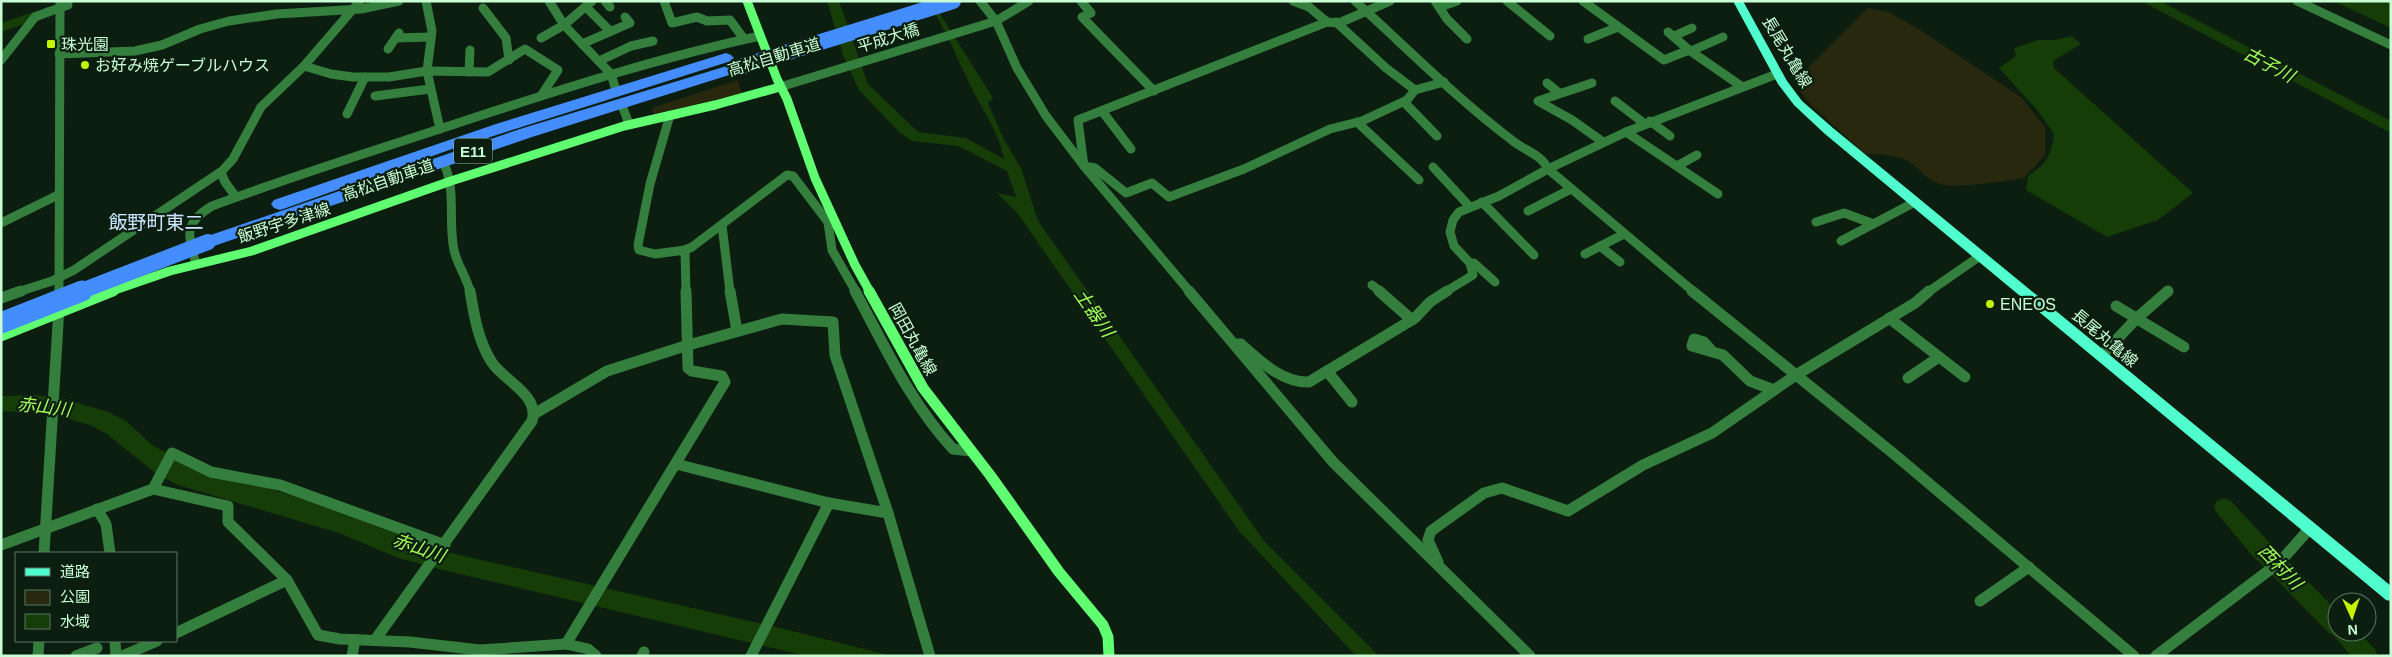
<svg xmlns="http://www.w3.org/2000/svg" width="2392" height="657" font-family="Helvetica,'Noto Sans JP',sans-serif">
	<rect width="100%" height="100%" fill="#0b1e10"/>
	<g fill="#27280e">
		<path d="M1868 8 1889 12 1922 31 2021 97 2045 127V155L2024 178C2004 181 1959 189 1940 184 1927 181 1916 164 1906 160 1893 154 1878 155 1865 154L1811 105 1800 91 1799 77Z"/>
		<path d="M738 80 742 94 654 114 652 108Z"/>
	</g>
	<g fill="#163c07">
		<path d="M827 1H839L868 84 918 132 966 138 1004 159C999 134 987 117 975 95 959 64 947 30 927 1H932L993 98 988 103 1003 138 1021 168 1038 221 1265 542 1379 656H1356L1239 531 1018 214 997 193 1016 197 1007 171 958 146 912 141 900 133 859 90 843 55Z"/>
		<path d="M2333 1H2391V28Z"/>
		<path d="M2072 36 2081 44 2053 61 2054 68 2193 193 2158 220 2107 237 2026 190 2028 176C2048 162 2050 158 2054 134L2038 111 1999 68 2016 56 2014 48 2038 40H2055Z"/>
		<path d="M34 395 61 398 108 412 126 421 152 445 197 469 261 486 356 516 451 553 776 627 892 656H806L439 569 398 558 339 533 178 485 158 475 107 434 90 425 47 413 1 411V396Z"/>
	</g>
	<g fill="none" stroke-linecap="round" stroke-linejoin="round">
		<g fill="#163c07" fill-rule="evenodd">
			<path d="M2141 1H2160L2391 121V133Z"/>
			<path d="M36 11 41 12 43 15 41 18 1 32V23Z"/>
			<path d="M2224 498 2231 501 2266 539 2337 611V632H2358L2375 649 2378 656H2351L2333 635 2329 633 2250 553 2217 513 2214 507 2217 501Z"/>
		</g>
		<g stroke="#357f3e" stroke-width="9">
			<path d="M426 1 432 31 427 71 440 129"/>
			<path d="M549 1 564 25 611 74 615 87"/>
			<path d="M605 1 610 7"/>
			<path d="M664 1 672 23 697 17 707 21 730 20 744 39"/>
			<path d="M980 1 996 21 1017 68 1046 116 1084 166 1190 292"/>
			<path d="M1081 1 1091 13 1082 17 1154 91"/>
			<path d="M1293 1 1309 7 1327 22"/>
			<path d="M1355 1C1407 48 1457 99 1513 141 1524 150 1542 155 1548 169L1694 292"/>
			<path d="M1390 1 1339 23 1327 22 1078 120 1084 166 1095 168 1126 193 1152 183 1169 197 1244 169 1330 129 1362 121 1407 100 1415 90 1444 82"/>
			<path d="M1435 1 1447 19 1467 39"/>
			<path d="M1507 1 1550 36"/>
			<path d="M1583 1 1664 60 1689 50 1741 86"/>
			<path d="M2297 1 2391 45"/>
			<path d="M586 7 610 31"/>
			<path d="M1440 7 1457 1"/>
			<path d="M483 8 506 38 509 60"/>
			<path d="M1336 22 1386 68 1415 90"/>
			<path d="M1668 32 1689 50"/>
			<path d="M1674 36 1692 28"/>
			<path d="M396 38 431 37"/>
			<path d="M541 38 564 25 592 1"/>
			<path d="M1588 39 1618 27"/>
			<path d="M582 44 630 23 625 17"/>
			<path d="M388 49 399 33"/>
			<path d="M1691 51 1723 37"/>
			<path d="M59 54 135 51 162 45 200 29 229 21 277 14 361 9 399 1"/>
			<path d="M1 60 35 17 48 12"/>
			<path d="M599 61 631 46 653 41"/>
			<path d="M304 66 331 74 353 77H389L427 71 488 72 525 49 558 70 541 96"/>
			<path d="M469 72 470 50"/>
			<path d="M1547 83 1559 93"/>
			<path d="M1592 83 1538 101 1572 120 1603 142"/>
			<path d="M375 96 430 89"/>
			<path d="M1615 101 1645 124"/>
			<path d="M1404 102 1437 136"/>
			<path d="M623 108 629 124"/>
			<path d="M1102 111 1131 149"/>
			<path d="M347 114 365 77"/>
			<path d="M670 115 650 184 638 245 639 250 655 254 685 250 686 292"/>
			<path d="M1650 121 1670 136"/>
			<path d="M1357 122 1419 180"/>
			<path d="M1626 132 1718 194"/>
			<path d="M445 166C456 193 448 221 454 250 457 265 467 277 470 292"/>
			<path d="M1677 166 1697 155"/>
			<path d="M1433 167 1470 207"/>
			<path d="M221 172 225 182 236 197"/>
			<path d="M1482 202 1534 255"/>
			<path d="M1528 211 1571 189"/>
			<path d="M828 222 832 250 856 292"/>
			<path d="M1816 222 1844 213 1871 223"/>
			<path d="M1 223 58 195"/>
			<path d="M722 225 730 292"/>
			<path d="M1841 241 1915 202"/>
			<path d="M1600 246 1620 262"/>
			<path d="M685 250 692 247 787 175 793 176 828 222 834 220"/>
			<path d="M1585 254 1624 234"/>
			<path d="M1470 263H1474L1495 282"/>
			<path d="M196 264C188 235 183 223 212 206 298 174 386 147 473 118 568 87 662 57 760 36"/>
			<path d="M1372 285 1381 292"/>
			<path d="M18 292 52 281 74 270 222 171 233 159 261 107 304 66 360 1"/>
			<path d="M1445 292 1473 275 1470 263 1454 246 1450 232 1453 220 1459 212 1499 196 1548 169 1626 132 1777 74"/>
			<path d="M1928 292 1980 256"/>
			<path d="M2166 292 2168 291"/>
		</g>
		<g stroke="#357f3e" stroke-width="11">
			<path d="M730 291 737 331"/>
			<path d="M855 291C884 345 911 404 953 449L971 451"/>
			<path d="M1189 291 1333 462 1530 656"/>
			<path d="M1379 291 1412 320"/>
			<path d="M1692 291 1894 454 2134 656"/>
			<path d="M1 298 21 291"/>
			<path d="M2116 306 2184 347"/>
			<path d="M1889 318 1965 377"/>
			<path d="M1238 344H1241C1260 361 1282 383 1309 382L1415 318 1430 302 1447 291"/>
			<path d="M1711 350 1704 342 1694 339 1692 346 1723 355 1750 381 1774 390"/>
			<path d="M2101 356 2137 318 2168 291"/>
			<path d="M1327 371 1352 402"/>
			<path d="M1908 378 1939 357"/>
			<path d="M534 414 607 371 685 346 782 319 833 322 835 355 888 513 930 656"/>
			<path d="M676 464 829 503 888 513"/>
			<path d="M153 489 172 453 211 472 280 485 445 545"/>
			<path d="M97 509 106 524 110 553"/>
			<path d="M1 545 153 489 228 506V522L287 580 318 635 340 639 410 642 480 650 566 644 588 649 596 656"/>
			<path d="M1438 562 1428 540 1431 531 1484 493 1502 488 1568 511 1643 465 1712 433 1796 375 1915 303 1929 291"/>
			<path d="M1980 601 2029 567"/>
			<path d="M176 633 287 580"/>
			<path d="M375 640 532 421C540 394 502 380 491 361 478 340 474 315 470 291"/>
			<path d="M115 641 116 656"/>
			<path d="M566 644 725 382 722 376 692 371 688 368 686 291"/>
			<path d="M76 656 97 648"/>
			<path d="M122 656 157 641"/>
			<path d="M352 656 355 640"/>
			<path d="M642 656 644 652"/>
			<path d="M751 656 829 503"/>
			<path d="M2156 656 2280 562 2310 528"/>
		</g>
		<g stroke="#357f3e" stroke-width="9">
			<path d="M48 12 68 5"/>
			<path d="M780 87 996 21 1029 1"/>
			<path d="M59 292 60 1"/>
		</g>
		<g stroke="#357f3e" stroke-width="11">
			<path d="M44 553 60 291"/>
			<path d="M38 656 39 641"/>
		</g>
		<g stroke="#60ff72" stroke-width="9">
			<path d="M747 1 777 79 787 99 815 178 855 265 870 292"/>
			<path d="M109 292 170 271 252 251 451 181 624 126 715 105 780 87"/>
		</g>
		<g stroke="#60ff72" stroke-width="11">
			<path d="M869 291 923 388 990 475 1059 572 1103 625 1108 637 1109 656"/>
			<path d="M1 336 113 291"/>
		</g>
		<path fill="#50ffcd" fill-rule="evenodd" d="M1733 1H1743L1787 81 1802 101 1833 128 2391 586V601L2386 600 1825 134 1794 105 1778 84Z"/>
		<g fill="#448dff" fill-rule="evenodd">
			<path d="M726 53 731 55 734 58 731 61 452 149 286 208 280 210 274 208 271 204 274 200 496 124Z"/>
			<path d="M740 62 745 64 748 67 745 70 532 137 214 246 208 248 202 246 199 242 202 238 520 129Z"/>
		</g>
		<g stroke="#448dff" stroke-width="16">
			<path d="M740 67 953 1"/>
			<path d="M79 292 208 242"/>
		</g>
		<path stroke="#448dff" stroke-width="21" d="M1 323 82 291"/>
	</g>
	<g fill="#c5f400" stroke="#0b1e10" stroke-width="2">
		<rect x="46" y="39" width="10" height="10" rx="2.5"/>
		<circle cx="85" cy="65" r="5"/>
		<circle cx="1990" cy="304" r="5"/>
	</g>
	<g text-anchor="middle" dominant-baseline="central" stroke-width="4.5" stroke-linejoin="round" paint-order="stroke">
		<rect fill="#0b1e10" stroke="#90bc99" stroke-width="1" x="454" y="138.5" width="38" height="25" rx="4"/>
		<g font-size="15" font-weight="bold" fill="#c9ffd4">
			<text x="473" y="151">E11</text>
		</g>
		<g font-size="16" fill="#c9ffd4" stroke="#0b1e10">
			<text transform="translate(888 38) rotate(-17)">平成大橋</text>
			<text transform="translate(1787 52) rotate(59)">長尾丸亀線</text>
			<text transform="translate(774 57) rotate(-17)">高松自動車道</text>
			<text transform="translate(388 180) rotate(-19)">高松自動車道</text>
			<text transform="translate(284 223) rotate(-18)">飯野宇多津線</text>
			<text transform="translate(2105 338) rotate(40)">長尾丸亀線</text>
			<text transform="translate(913 339) rotate(61)">岡田丸亀線</text>
		</g>
		<g font-size="16" fill="#c9ffd4" stroke="#0b1e10" text-anchor="start">
			<text x="61" y="44">珠光園</text>
			<text x="95" y="65">お好み焼ゲーブルハウス</text>
			<text x="2000" y="304">ENEOS</text>
		</g>
		<g font-size="18" font-style="italic" fill="#a2ff57" stroke="#0b1e10">
			<text transform="translate(2269 65) rotate(28)">古子川</text>
			<text transform="translate(1094 313) rotate(55)">土器川</text>
			<text transform="translate(44 407) rotate(7)">赤山川</text>
			<text transform="translate(419 548) rotate(19)">赤山川</text>
			<text transform="translate(2280 567) rotate(46)">西村川</text>
		</g>
		<g font-size="19" fill="#cbe7ff" stroke="#0b1e10">
			<text x="156" y="222">飯野町東二</text>
		</g>
	</g>
	<rect width="2392" height="657" fill="none" stroke="#c9ffd4" stroke-width="5"/>
	<rect x="15" y="552" width="162" height="90" fill="#0b1e10" stroke="#57785e"/>
	<rect x="25" y="568" width="25" height="8" fill="#50ffcd" stroke="#57785e"/>
	<text x="60" y="577" font-size="15" fill="#c9ffd4">道路</text>
	<rect x="25" y="590" width="25" height="15" fill="#27280e" stroke="#57785e"/>
	<text x="60" y="602" font-size="15" fill="#c9ffd4">公園</text>
	<rect x="25" y="614" width="25" height="15" fill="#163c07" stroke="#57785e"/>
	<text x="60" y="627" font-size="15" fill="#c9ffd4">水域</text>
	<g transform="translate(2352 617) rotate(177)"><circle r="24" fill="#0b1e10" stroke="#57785e"/>
	<path d="M0-4L9 19L0 12L-9 19Z" fill="#c5f400"/>
	<text y="-8" font-size="14" font-weight="bold" text-anchor="middle" fill="#c9ffd4">N</text>
	</g>
</svg>
